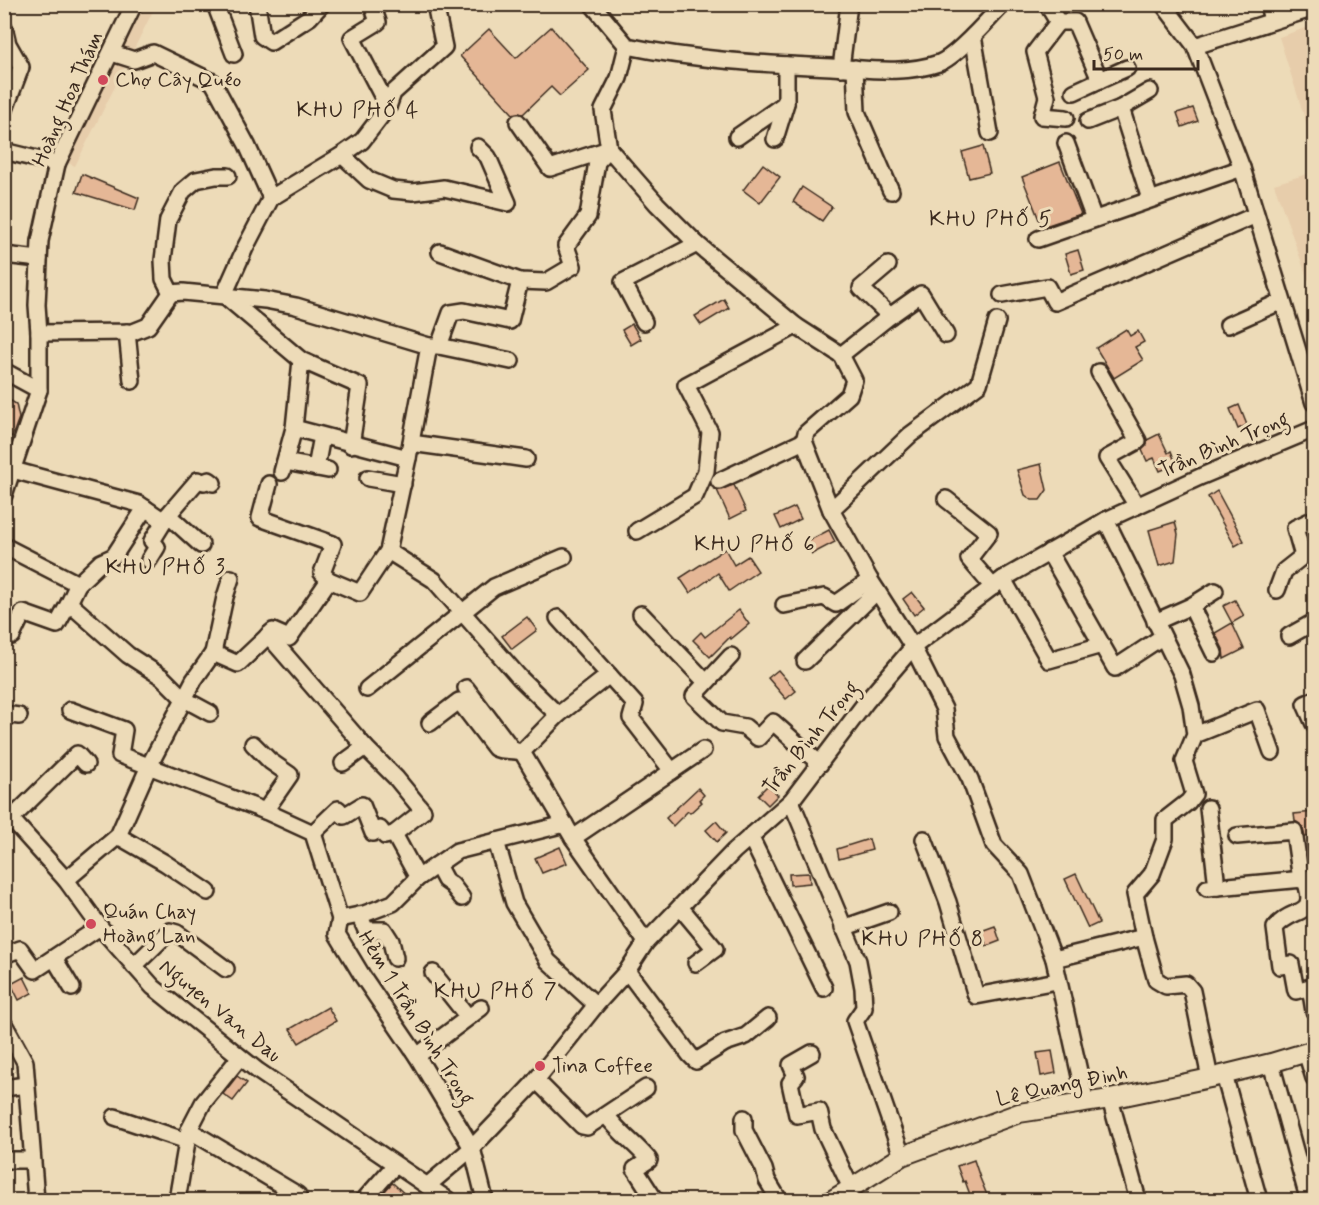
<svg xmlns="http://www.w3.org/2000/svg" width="1319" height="1205" font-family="Mynerve,sans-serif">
	<rect width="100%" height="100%" fill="#eddbb8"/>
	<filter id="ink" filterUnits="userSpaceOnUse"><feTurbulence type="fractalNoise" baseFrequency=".0167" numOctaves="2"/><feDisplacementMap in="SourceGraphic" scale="12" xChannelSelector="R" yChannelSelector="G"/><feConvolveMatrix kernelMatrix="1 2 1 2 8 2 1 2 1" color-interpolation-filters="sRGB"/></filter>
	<g filter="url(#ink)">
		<g fill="#e7cdab">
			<path d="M125 5H156L75 166 49 155Z"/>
			<path d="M1314 25V147L1279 37Z"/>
			<path d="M1314 172V278L1308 280 1274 184Z"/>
		</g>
		<g fill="#e5b796" stroke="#3b2a1e" stroke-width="1.5">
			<path d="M551 27 589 70 560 96 551 87 523 114H513L460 56 489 29 516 58Z"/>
			<path d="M1193 108 1198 121 1182 127 1177 113Z"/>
			<path d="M983 146 990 173 969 178 962 152Z"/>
			<path d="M1060 162 1081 214 1042 227 1022 177Z"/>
			<path d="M763 164 780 177 760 203 743 190Z"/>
			<path d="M82 174 139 198 135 210 76 192Z"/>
			<path d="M802 187 832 207 822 221 793 202Z"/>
			<path d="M1078 250 1084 270 1071 274 1065 254Z"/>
			<path d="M724 299 729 308 701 325 695 316Z"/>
			<path d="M632 324 641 339 631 345 622 330Z"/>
			<path d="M1126 329 1130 336 1138 331 1144 342 1135 347 1143 360 1114 378 1096 348Z"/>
			<path d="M4 397 16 404 19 418 12 437 4 432Z"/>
			<path d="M1239 405 1247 425 1238 429 1230 409Z"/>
			<path d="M1159 434 1168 453 1171 451 1176 464 1160 471 1154 458 1147 461 1142 450 1147 445V440Z"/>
			<path d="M1041 464 1047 490 1040 500H1032L1025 495 1017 470Z"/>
			<path d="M734 485 746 511 730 519 717 490Z"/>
			<path d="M1217 491 1244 541 1235 546 1208 497Z"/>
			<path d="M795 507 801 519 781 529 775 516Z"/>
			<path d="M1175 522 1178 534 1175 561 1159 566 1149 530Z"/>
			<path d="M829 530 835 542 812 554 806 542Z"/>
			<path d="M725 549 734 565 748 556 758 571 729 591 718 573 690 593 680 578Z"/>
			<path d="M912 592 924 607 914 615 903 599Z"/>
			<path d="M1235 600 1244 616 1232 623 1223 606Z"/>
			<path d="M739 610 749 624 731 639 730 637 710 657 693 640 701 632 705 637Z"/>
			<path d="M527 617 537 630 512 649 502 636Z"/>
			<path d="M1232 623 1244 649 1224 659 1223 649 1215 633Z"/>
			<path d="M778 670 796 691 786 699 768 678Z"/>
			<path d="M768 785 778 795 768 805 758 795Z"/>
			<path d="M698 788 704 795 699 800 702 802 690 813 688 811 673 826 666 818Z"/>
			<path d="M1314 812V836L1305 837 1302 826 1295 821 1294 814Z"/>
			<path d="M716 821 726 833 717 842 706 830Z"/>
			<path d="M869 839 872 850 839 859 837 849Z"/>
			<path d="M560 847 567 863 542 873 535 858Z"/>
			<path d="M809 873 810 883 790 885 789 874Z"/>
			<path d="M1076 874 1099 923 1088 928 1065 879Z"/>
			<path d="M995 926 1000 941 987 946 981 931Z"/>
			<path d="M24 977 32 993 19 1000 11 984Z"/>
			<path d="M328 1007 336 1021 299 1043 290 1029Z"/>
			<path d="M1052 1051 1056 1073 1041 1076 1037 1053Z"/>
			<path d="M237 1076 247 1083 233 1101 223 1094Z"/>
			<path d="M974 1160 980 1178 989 1200H972L965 1181 963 1182 957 1166Z"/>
			<path d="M392 1183 394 1184 411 1200H377Z"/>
		</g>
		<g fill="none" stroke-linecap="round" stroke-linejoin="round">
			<g stroke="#3b2a1e" stroke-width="20">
				<g id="minor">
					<path d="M215 4 234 54"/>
					<path d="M257 4 262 36 271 42 310 17 322 4"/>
					<path d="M372 4 378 22 352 38 388 107"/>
					<path d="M592 4 627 46"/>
					<path d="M1047 4 1058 22 1035 52 1047 97 1042 116 1066 118"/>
					<path d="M1163 4 1195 46 1242 168 1314 403"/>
					<path d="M1268 4 1272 21"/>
					<path d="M1058 22H1075L1100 80 1127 68"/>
					<path d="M4 27 8 44 21 67 4 112"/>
					<path d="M973 36 990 133"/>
					<path d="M627 46 619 78 603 110 609 149 657 204 697 244 796 326 841 355 854 380 849 395 806 433 804 441 831 510 870 580 913 647 944 709 947 736 970 779 994 845 1021 874 1054 959 1086 1103"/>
					<path d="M627 46C694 60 763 64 831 67 866 69 905 75 939 63 956 57 989 19 1003 4"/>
					<path d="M1195 46 1314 8"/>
					<path d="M112 53 134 60 153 53 213 82 247 145 271 198 342 155 362 141 388 107 393 93 444 47 435 4"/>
					<path d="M841 68 849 4"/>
					<path d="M855 68 857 112 891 191"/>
					<path d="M1074 92 1100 80"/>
					<path d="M1121 108 1150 91"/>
					<path d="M1088 121 1121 108 1150 199"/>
					<path d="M518 122 550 168 606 150"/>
					<path d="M737 137 786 103"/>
					<path d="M775 139 786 103V65"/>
					<path d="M1066 143 1094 219"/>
					<path d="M4 151 57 164"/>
					<path d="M342 155 369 180 393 190 413 192 444 188 508 203 488 157 478 147"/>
					<path d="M1038 239 1242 168"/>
					<path d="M440 252 520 281 546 282 573 266 566 246 588 216 597 162 609 149"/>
					<path d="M4 255 39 259"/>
					<path d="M171 293 164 279 163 260 168 220 183 191 196 180 216 176H228"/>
					<path d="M224 295 301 360 360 386 351 445"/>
					<path d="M224 295 245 248 271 198"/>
					<path d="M1002 295 1047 287 1055 302 1256 215"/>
					<path d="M890 316 921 294 946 335"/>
					<path d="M644 322 623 282 697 244"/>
					<path d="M1228 325 1282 301"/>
					<path d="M127 332 132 381"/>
					<path d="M39 333 133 332 148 326 171 293 183 292 265 300 296 306 429 346H439L451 313 464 311 510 321 520 281"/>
					<path d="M439 346 511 361"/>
					<path d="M841 355 890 316 861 288 888 265"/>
					<path d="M4 371 39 390"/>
					<path d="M1099 372 1138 441 1107 458 1137 506"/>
					<path d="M294 428 408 458"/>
					<path d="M411 443 526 459"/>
					<path d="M285 462 328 470"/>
					<path d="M316 468 322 436"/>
					<path d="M13 470 139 504 164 521"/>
					<path d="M282 472 294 428 301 360"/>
					<path d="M368 478 403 484"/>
					<path d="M719 481 804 441"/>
					<path d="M269 484 260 518 333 544 322 573 329 580 360 593 388 551 408 458 429 346"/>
					<path d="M4 495 39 390V333L37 305 40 241 57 164 134 4"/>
					<path d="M946 499 989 533 969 559 993 587"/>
					<path d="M831 510 910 435 979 384 997 321"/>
					<path d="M168 515 198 480 204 482 209 480 213 483"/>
					<path d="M1106 520 1182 675 1191 706 1195 735 1184 761 1194 794 1188 802 1165 820V839L1152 874 1135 894 1144 937 1156 980 1166 986 1186 984 1192 991 1210 1078"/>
					<path d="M637 531 695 496 706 471 710 432 686 385 796 326"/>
					<path d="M4 546 78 584 69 603"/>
					<path d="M388 551 434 580 519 677 558 715 522 752 573 838 646 942"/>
					<path d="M1049 552 1115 668 1162 637"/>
					<path d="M149 560 157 547 152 541 168 515 201 545"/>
					<path d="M1003 579 1049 660 1102 645"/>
					<path d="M78 584 101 562 114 556 145 508"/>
					<path d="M1277 590 1284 571 1303 556 1295 528 1314 519"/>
					<path d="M784 605 824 597 836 604 870 580"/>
					<path d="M1191 606 1215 591"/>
					<path d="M641 614 706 682"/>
					<path d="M558 618 609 675 558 715"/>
					<path d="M1155 622 1191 606 1214 653"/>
					<path d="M4 633 12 636 23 613 57 625 69 603 128 655 162 677 184 699 210 713"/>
					<path d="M268 635 365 747 396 778 423 811 394 834"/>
					<path d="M1289 636 1314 622"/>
					<path d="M213 653 225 597 231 578"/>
					<path d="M731 656 694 696 722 723 745 727 758 738 773 722 820 764"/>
					<path d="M805 661 877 591"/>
					<path d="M609 675 635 704 631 718 672 771"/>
					<path d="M466 688 512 749"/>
					<path d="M367 689 494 587 564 557"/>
					<path d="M1314 700 1305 704 1314 724"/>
					<path d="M70 710 124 730 120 755 265 811 313 833 340 919 337 934 363 977 417 1056 472 1148 485 1200"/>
					<path d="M4 714 19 716"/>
					<path d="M430 723 459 701 495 748C502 752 512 749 522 752"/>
					<path d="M1195 735 1257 710 1272 752"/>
					<path d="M253 744 270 761 290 775 265 811"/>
					<path d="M343 763 365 747"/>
					<path d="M791 801 858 961 863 988 864 1008 855 1021 902 1156"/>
					<path d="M1208 808 1217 887"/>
					<path d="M4 811 66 880 100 927 153 987 258 1071 448 1200"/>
					<path d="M11 819 77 754 86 764"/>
					<path d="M313 833 338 809 344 816 362 805 373 833 380 829 385 836 394 834"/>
					<path d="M394 834 418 878"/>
					<path d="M118 836 165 863 208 892"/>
					<path d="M750 836 824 988"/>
					<path d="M1237 836 1294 831 1301 880"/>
					<path d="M573 838 703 750"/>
					<path d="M924 839 948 902 976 996 1057 981"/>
					<path d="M496 841 514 903 548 961 596 1005"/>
					<path d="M437 865 445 880 452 885 462 898"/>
					<path d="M66 880 118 836 149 766 194 680 213 653 238 664 273 631 289 638 329 580"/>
					<path d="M1305 880C1319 920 1292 905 1275 928L1280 966 1291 964 1296 991 1310 987 1314 1011"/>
					<path d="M1207 888 1314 878"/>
					<path d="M680 907 715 949 696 963"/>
					<path d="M359 915 366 930H384L391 941 395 958"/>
					<path d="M340 919 364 914 393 903 418 878 457 851 565 824"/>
					<path d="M843 928 889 912"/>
					<path d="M4 955 20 949 35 970 100 927"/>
					<path d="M54 958 72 988"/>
					<path d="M1054 959 1144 937"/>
					<path d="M134 966 170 931 177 933 226 969"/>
					<path d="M627 971 690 1055 696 1061 725 1043 746 1036 768 1018"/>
					<path d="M433 973 468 1017"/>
					<path d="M4 1024 25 1062 36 1200"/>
					<path d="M1306 1052 1314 1078"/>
					<path d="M812 1053 791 1065 796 1076 790 1083 797 1115 819 1111 823 1129 851 1188"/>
					<path d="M417 1056 481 1008"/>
					<path d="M1271 1063 1308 1198"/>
					<path d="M1224 1075 1259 1200"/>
					<path d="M536 1080 582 1126 587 1127 646 1088"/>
					<path d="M4 1088 26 1085"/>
					<path d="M1110 1099 1138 1200"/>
					<path d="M607 1116C619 1133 635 1143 649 1160L635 1169 655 1200"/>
					<path d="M115 1117 187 1141"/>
					<path d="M744 1118V1130L764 1169 767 1180 779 1200"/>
					<path d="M189 1130 298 1195"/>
					<path d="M4 1160H32"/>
					<path d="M427 1186 472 1148 532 1085 596 1005 627 971 646 942 734 851 791 801 866 702 913 647 1003 579 1106 520 1202 476 1314 429"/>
					<path d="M177 1200 189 1130 203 1103 240 1057"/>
					<path d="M364 1200 395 1165"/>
				</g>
			</g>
			<g stroke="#3b2a1e" stroke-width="22">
				<path id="major" d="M832 1200 902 1156 1019 1113 1110 1099 1210 1078 1271 1063 1314 1050"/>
			</g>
			<use href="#minor" stroke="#eddbb8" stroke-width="15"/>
			<use href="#major" stroke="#eddbb8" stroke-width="18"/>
		</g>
	</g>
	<g fill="#d1495b" stroke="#eddbb8" stroke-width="2">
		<circle cx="103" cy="80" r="6"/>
		<circle cx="91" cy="924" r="6"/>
		<circle cx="540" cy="1066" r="6"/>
	</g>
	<g text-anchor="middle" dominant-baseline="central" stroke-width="6" stroke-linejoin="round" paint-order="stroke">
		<g font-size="21" fill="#3b2a1e" stroke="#eddbb8" text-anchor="start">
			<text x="115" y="80">Chợ Cây Quéo</text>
			<text x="103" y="912">Quán Chay<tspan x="103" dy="24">Hoàng Lan</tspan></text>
			<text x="552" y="1066">Tina Coffee</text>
		</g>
		<g font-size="21" fill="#3b2a1e" stroke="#eddbb8">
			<text transform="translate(68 99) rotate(-66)">Hoàng Hoa Thám</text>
			<text transform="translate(1224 445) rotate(-23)">Trần Bình Trọng</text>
			<text transform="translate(811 738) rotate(-51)">Trần Bình Trọng</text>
			<text transform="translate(220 1011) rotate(39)">Nguyen Van Dau</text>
			<text transform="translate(416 1018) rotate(58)">Hẻm 1 Trần Bình Trọng</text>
			<text transform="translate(1062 1086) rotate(-12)">Lê Quang Định</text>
		</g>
		<g font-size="22" letter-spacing="1.5" fill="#3b2a1e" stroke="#eddbb8">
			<text x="358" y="111">KHU PHỐ 4</text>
			<text x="991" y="220">KHU PHỐ 5</text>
			<text x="755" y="545">KHU PHỐ 6</text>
			<text x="166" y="568">KHU PHỐ 3</text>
			<text x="923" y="940">KHU PHỐ 8</text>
			<text x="496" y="992">KHU PHỐ 7</text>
		</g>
	</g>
	<rect width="1319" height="1205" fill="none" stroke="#eddbb8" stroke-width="24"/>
	<rect x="12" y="12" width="1295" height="1181" fill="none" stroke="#3b2a1e" stroke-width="2" filter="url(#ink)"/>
	<path d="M1094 60v9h104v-9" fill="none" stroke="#3b2a1e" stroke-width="3"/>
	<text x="1103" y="60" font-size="18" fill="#3b2a1e" stroke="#eddbb8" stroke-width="4.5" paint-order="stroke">50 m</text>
</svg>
